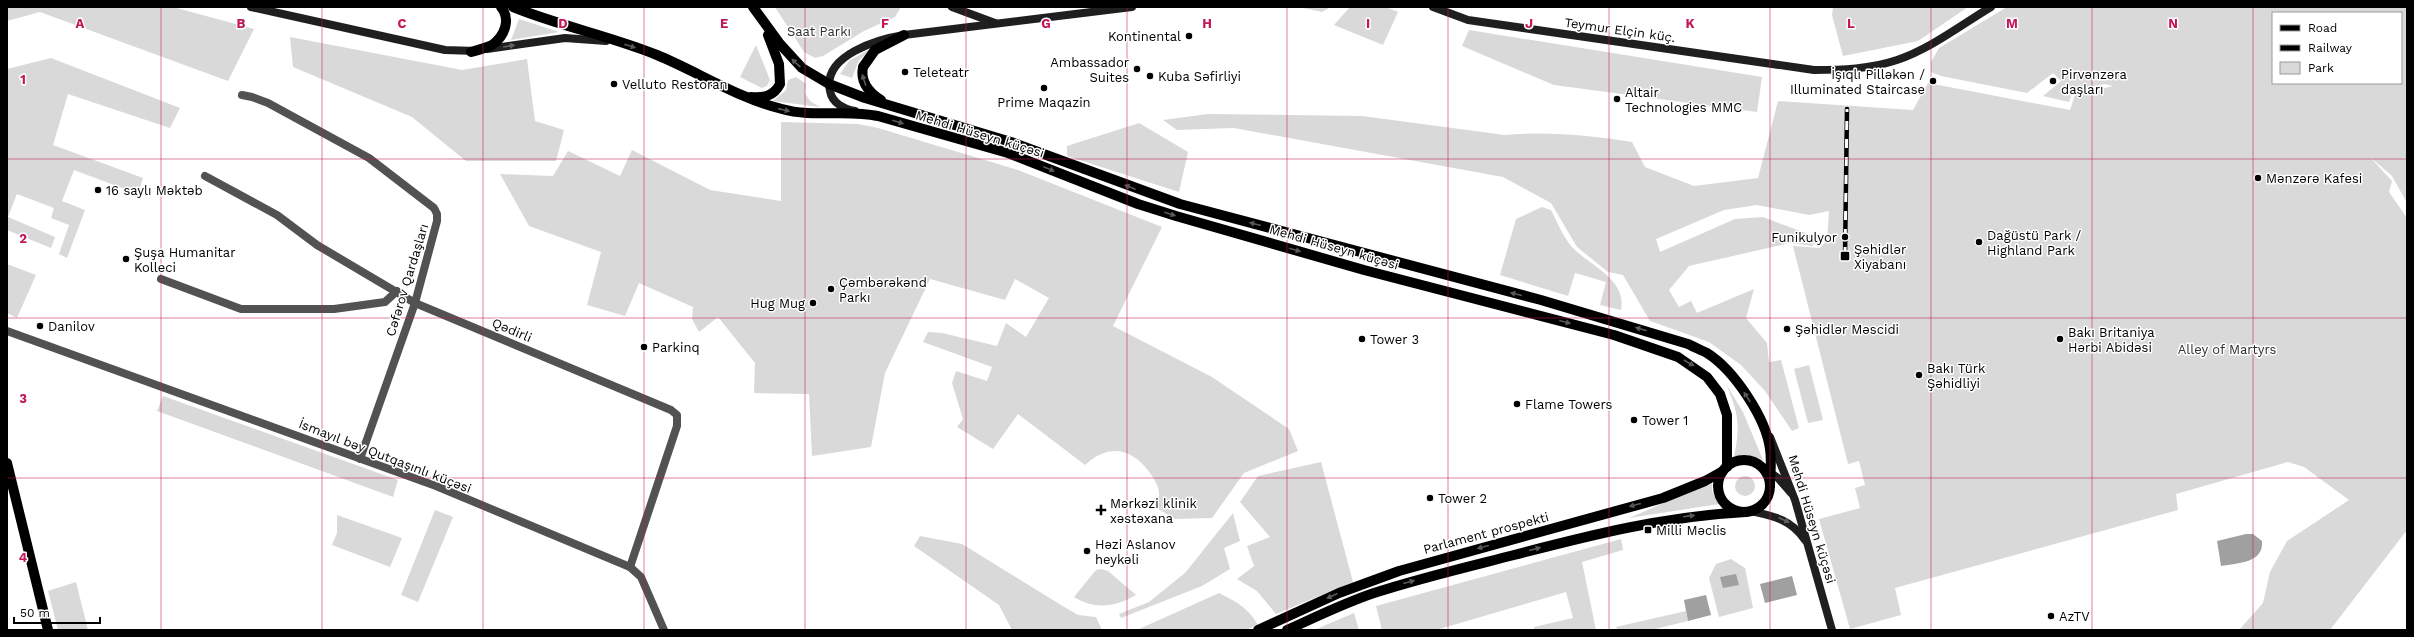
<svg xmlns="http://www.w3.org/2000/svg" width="2414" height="637" font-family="'Work Sans',sans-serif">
	<rect width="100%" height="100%" fill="#fff"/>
	<g fill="#d9d9d9" fill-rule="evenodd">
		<path d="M7 7H173L254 29 228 81 40 12 7 21Z"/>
		<path d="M775 7H901L895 17 864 31 823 56 815 58 804 52Z"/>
		<path d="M1298 7H1331L1322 12Z"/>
		<path d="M1350 7H1386L1398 12 1383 45 1334 25Z"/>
		<path d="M1833 7H1968L1918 41 1843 56 1832 15Z"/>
		<path d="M2007 7H2407V203L2392 176 2370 157 2392 181 2389 192 2407 218V530L2330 630H2239L2263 603 2270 572 2287 541 2349 500 2304 467 2288 462 2176 494 2178 510 1895 588 1901 615 1850 629 1819 519 1860 508 1855 488 1865 485 1859 461 1848 464 1793 246 1820 248 1827 240 1829 211 1809 215 1757 205 1724 210 1656 239 1660 252 1735 219 1763 217 1819 238 1812 246 1790 243 1689 266 1669 290 1679 307 1691 301 1697 313 1754 289 1746 318 1767 343 1769 362 1781 360 1799 428 1792 431 1765 391 1741 365 1709 342 1650 321 1623 275 1608 272 1577 247 1551 203 1503 177 1234 128 1177 130 1163 120 1208 114 1362 116 1505 135C1548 131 1590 135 1632 142L1645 167 1694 186 1758 178 1778 101 1913 110 1928 83 2070 110 2075 95 2113 86 2104 84 2073 91 2069 102 2043 96 2061 81 2053 73 2027 93 1941 76 1931 72V62L1939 48ZM2273 13H2401V83H2273Z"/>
		<path d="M519 19 559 32 511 40Z"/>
		<path d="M1469 30 1762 77 1757 112 1554 85 1462 46Z"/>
		<path d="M290 37 462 70 527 59 535 121 564 130 556 161H466L412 117 293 67Z"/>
		<path d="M756 45 770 80 767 86 762 88 740 77Z"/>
		<path d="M877 45 859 60 852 78 840 74 849 61Z"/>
		<path d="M51 58 180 108 170 128 68 94 53 145 143 178 138 194 74 170 62 201 85 210 67 258 59 254 69 225 51 218 54 208 17 194 8 217 55 237 51 248 7 230V69Z"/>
		<path d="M796 77 806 84 805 93 810 101 820 107 773 101 786 90 788 80Z"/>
		<path d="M781 122 858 124 878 128 1018 170 1162 227 1113 326 1212 377 1289 429 1298 451 1244 473 1212 518 1175 519 1155 507C1163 495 1158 484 1150 473 1132 448 1109 443 1085 465L1018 414 993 449 957 427 963 419 952 383 956 371 987 381 992 367 923 342 928 332 942 333 997 346 1006 323 1026 337 1049 298 1015 279 1005 300 930 279 885 373 871 447 812 456 809 394 754 393 755 363 718 317 699 332 692 319 693 307 639 283 625 316 587 305 601 252 529 226 500 174 553 176 568 151 620 176 632 150 710 190 781 201Z"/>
		<path d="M1139 123 1188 152 1179 192 1067 156V146Z"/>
		<path d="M1542 207 1551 210C1557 222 1563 236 1571 246 1589 266 1627 278 1621 310L1600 305 1606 282 1575 273 1568 296 1500 275 1516 219Z"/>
		<path d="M7 264 36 275 17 318 7 313Z"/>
		<path d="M1809 365 1823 420 1808 423 1794 369Z"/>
		<path d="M1726 384 1743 412 1763 460 1748 455 1734 456C1741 426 1738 412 1726 384Z"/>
		<path d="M163 396 398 480 393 497 157 411Z"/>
		<path d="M1321 462 1353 582 1276 614 1257 591 1237 579 1254 566 1247 546 1270 537 1240 502 1258 476Z"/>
		<circle cx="1745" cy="486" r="10"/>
		<path d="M1712 482V491L1719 504 1629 518Z"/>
		<path d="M435 510 453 517 418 602 401 595Z"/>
		<path d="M1233 513 1240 541 1224 548 1230 569 1202 586 1121 618 1119 614 1149 602 1185 573Z"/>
		<path d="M337 515 402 538 390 567 332 545 337 533Z"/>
		<path d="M920 536 962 544 1061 605 1078 615 1096 617 1102 630H1012L999 605 914 546Z"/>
		<path d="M1621 539 1623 550 1582 562 1596 630H1534V627L1573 618 1566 592 1436 630H1382L1376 606Z"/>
		<path d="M1731 559 1745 568 1753 608 1719 617 1709 578 1716 564Z"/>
		<path d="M1101 569 1108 571 1136 595C1115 607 1095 610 1074 597L1096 570Z"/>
		<path d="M76 582 88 630H58L48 591Z"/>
		<path d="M1219 593C1237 602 1248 608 1258 625L1246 630H1137Z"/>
		<path d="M1686 611 1688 621 1651 630H1618L1616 627Z"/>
		<path d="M1354 613 1359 630H1314Z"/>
	</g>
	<g fill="#a0a0a0">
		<path d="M2246 534H2253L2262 541C2264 563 2238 563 2221 566L2217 541Z"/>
		<path d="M1736 574 1739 585 1723 588 1720 577Z"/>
		<path d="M1792 576 1797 595 1765 603 1760 584Z"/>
		<path d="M1706 595 1711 615 1688 621 1684 600Z"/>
	</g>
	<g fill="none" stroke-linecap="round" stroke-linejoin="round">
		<g stroke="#525252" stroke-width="8">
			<path d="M242 95 252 97 268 103 369 158 434 208 437 214V221L415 303 360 459"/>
			<path d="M205 176 277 215 317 245 415 303 671 410 677 415V426L630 567"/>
			<path d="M161 279 241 309H334L385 302 397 291"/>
			<path d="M7 331 436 486 630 567 641 577 664 630"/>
		</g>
		<g stroke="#1f1f1f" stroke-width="8">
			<path d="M251 7 445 50 476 51"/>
			<path d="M952 7 995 23"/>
			<path d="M1433 7 1468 20 1814 70C1842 70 1870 69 1897 60 1930 49 1961 25 1991 7"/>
			<path d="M487 49 565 38 606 41"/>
			<path d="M855 111C844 109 832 103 830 91 822 55 879 39 904 35L1132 7"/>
			<path d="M1770 437 1795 500 1832 630"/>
			<path d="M1758 464 1778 478 1791 493"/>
			<path d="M1750 511C1773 516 1791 519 1805 540"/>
		</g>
		<g stroke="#000" stroke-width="10">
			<path d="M513 7C560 26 610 36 657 55 698 72 738 98 782 109 813 118 846 109 878 116L1008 153 1138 204 1176 216 1364 270 1614 335 1678 357 1707 377 1720 394 1727 415V467"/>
			<path d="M753 7 780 44 802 68 829 84 865 98 1011 142 1180 204 1541 300 1688 344C1694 347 1701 350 1707 353 1734 370 1766 418 1770 449 1772 461 1770 474 1770 486"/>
			<path d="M471 52C478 50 486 48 492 45 505 36 511 19 501 7"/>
			<path d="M751 97C764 98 774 96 780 84L779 64 768 35"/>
			<path d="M881 100C868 92 860 82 863 67L875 50 904 35"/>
			<circle cx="1744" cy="486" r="26"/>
			<path d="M7 463 48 630"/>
			<path d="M1258 630 1339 593 1399 571 1663 498 1705 481 1723 471"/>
			<path d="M1287 630C1316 617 1344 603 1374 593 1420 578 1467 567 1514 555 1591 535 1666 516 1746 512"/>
		</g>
		<g stroke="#000" stroke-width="4.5">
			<path id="rail" d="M1845 256 1847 109"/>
		</g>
		<use href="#rail" stroke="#fff" stroke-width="3" stroke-dasharray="9" stroke-linecap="butt"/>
	</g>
	<defs><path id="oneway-solid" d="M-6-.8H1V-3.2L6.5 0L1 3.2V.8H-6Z"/></defs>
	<g fill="#626262">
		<use href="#oneway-solid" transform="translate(509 46) rotate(-9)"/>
		<use href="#oneway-solid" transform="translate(1784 520) rotate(25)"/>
	</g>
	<g fill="#595959">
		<use href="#oneway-solid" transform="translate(630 46) rotate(18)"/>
		<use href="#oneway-solid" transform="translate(796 63) rotate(-137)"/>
		<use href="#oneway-solid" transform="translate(864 80) rotate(-108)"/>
		<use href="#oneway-solid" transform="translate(784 110) rotate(13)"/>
		<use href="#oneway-solid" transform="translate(898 122) rotate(17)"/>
		<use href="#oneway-solid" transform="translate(1049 169) rotate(22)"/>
		<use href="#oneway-solid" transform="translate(1130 187) rotate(-159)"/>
		<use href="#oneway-solid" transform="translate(1170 214) rotate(17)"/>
		<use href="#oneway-solid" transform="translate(1255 224) rotate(-165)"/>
		<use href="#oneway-solid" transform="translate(1295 250) rotate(16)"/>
		<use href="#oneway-solid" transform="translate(1516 294) rotate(-166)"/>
		<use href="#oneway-solid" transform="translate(1565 322) rotate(15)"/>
		<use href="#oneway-solid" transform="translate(1641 329) rotate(-164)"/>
		<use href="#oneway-solid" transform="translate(1689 363) rotate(30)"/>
		<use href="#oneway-solid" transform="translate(1747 397) rotate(-123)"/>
		<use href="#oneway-solid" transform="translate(1635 505) rotate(165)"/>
		<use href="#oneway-solid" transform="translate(1689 516) rotate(-7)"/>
		<use href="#oneway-solid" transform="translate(1483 547) rotate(165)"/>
		<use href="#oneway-solid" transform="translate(1535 549) rotate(-15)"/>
		<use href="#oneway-solid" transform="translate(1409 582) rotate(-15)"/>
		<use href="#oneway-solid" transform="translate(1332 596) rotate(155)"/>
	</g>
	<path fill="none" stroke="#c2185b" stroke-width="1" stroke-opacity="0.55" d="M161 7V630M322 7V630M483 7V630M644 7V630M805 7V630M966 7V630M1127 7V630M1287 7V630M1448 7V630M1609 7V630M1770 7V630M1931 7V630M2092 7V630M2253 7V630M7 159H2407M7 318H2407M7 478H2407"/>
	<g fill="#000" stroke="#fff" stroke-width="1.5">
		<circle cx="1189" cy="36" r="4"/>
		<circle cx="1137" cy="69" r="4"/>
		<circle cx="905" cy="72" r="4"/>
		<circle cx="1150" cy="76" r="4"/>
		<circle cx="1933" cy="81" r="4"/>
		<circle cx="2053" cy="81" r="4"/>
		<circle cx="614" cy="84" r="4"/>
		<circle cx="1044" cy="88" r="4"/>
		<circle cx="1617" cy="99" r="4"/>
		<circle cx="2258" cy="178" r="4"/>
		<circle cx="98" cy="190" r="4"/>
		<circle cx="1845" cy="237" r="4"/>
		<circle cx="1979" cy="242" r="4"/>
		<rect x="1840" y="251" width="10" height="10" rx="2"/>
		<circle cx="126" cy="259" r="4"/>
		<circle cx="831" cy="289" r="4"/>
		<circle cx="813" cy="303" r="4"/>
		<circle cx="40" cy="326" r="4"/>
		<circle cx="1787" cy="329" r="4"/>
		<circle cx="1362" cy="339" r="4"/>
		<circle cx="2060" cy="339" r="4"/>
		<circle cx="644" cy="347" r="4"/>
		<circle cx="1919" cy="375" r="4"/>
		<circle cx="1517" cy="404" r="4"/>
		<circle cx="1634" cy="420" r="4"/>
		<circle cx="1430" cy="498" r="4"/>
		<path d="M1099 504h4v4h4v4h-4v4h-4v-4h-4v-4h4z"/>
		<rect x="1644" y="526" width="8" height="8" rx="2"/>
		<circle cx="1087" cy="551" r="4"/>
		<circle cx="2051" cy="616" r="4"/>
	</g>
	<g text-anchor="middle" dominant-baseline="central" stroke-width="3" stroke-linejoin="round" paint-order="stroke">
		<g font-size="13" fill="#000" stroke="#fff">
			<text transform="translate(1620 30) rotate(8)">Teymur Elçin küç.</text>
			<text transform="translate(980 134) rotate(17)">Mehdi Hüseyn küçəsi</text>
			<text transform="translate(1334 247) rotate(16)">Mehdi Hüseyn küçəsi</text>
			<text transform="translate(407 280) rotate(-73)">Cəfərov Qardaşları</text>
			<text transform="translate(512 330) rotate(23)">Qədirli</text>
			<text transform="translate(385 456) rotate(21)">İsmayıl bəy Qutqaşınlı küçəsi</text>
			<text transform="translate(1812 519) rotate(73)">Mehdi Hüseyn küçəsi</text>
			<text transform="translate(1486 533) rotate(-15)">Parlament prospekti</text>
		</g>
		<g font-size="13" fill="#303030" stroke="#fff">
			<text x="819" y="31">Saat Parkı</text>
			<text x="2227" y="349">Alley of Martyrs</text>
		</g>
		<g font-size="13" fill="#000" stroke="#fff" text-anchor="start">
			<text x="1181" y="36" text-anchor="end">Kontinental</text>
			<text x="1129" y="62" text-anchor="end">Ambassador<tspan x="1129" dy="15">Suites</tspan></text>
			<text x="913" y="72">Teleteatr</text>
			<text x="1925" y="74" text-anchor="end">İşıqlı Pilləkən /<tspan x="1925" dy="15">Illuminated Staircase</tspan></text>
			<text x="2061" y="74">Pirvənzəra<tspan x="2061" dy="15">daşları</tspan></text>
			<text x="1158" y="76">Kuba Səfirliyi</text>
			<text x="622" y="84">Velluto Restoran</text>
			<text x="1625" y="92">Altair<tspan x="1625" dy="15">Technologies MMC</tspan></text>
			<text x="1044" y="102" text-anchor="middle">Prime Maqazin</text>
			<text x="2266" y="178">Mənzərə Kafesi</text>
			<text x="106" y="190">16 saylı Məktəb</text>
			<text x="1987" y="235">Dağüstü Park /<tspan x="1987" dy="15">Highland Park</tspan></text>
			<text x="1837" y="237" text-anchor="end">Funikulyor</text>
			<text x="1854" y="249">Şəhidlər<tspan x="1854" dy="15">Xiyabanı</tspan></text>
			<text x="134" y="252">Şuşa Humanitar<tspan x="134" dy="15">Kolleci</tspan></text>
			<text x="839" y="282">Çəmbərəkənd<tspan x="839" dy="15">Parkı</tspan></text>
			<text x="805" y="303" text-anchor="end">Hug Mug</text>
			<text x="48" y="326">Danilov</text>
			<text x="1795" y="329">Şəhidlər Məscidi</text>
			<text x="2068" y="332">Bakı Britaniya<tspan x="2068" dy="15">Hərbi Abidəsi</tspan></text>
			<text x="1370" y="339">Tower 3</text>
			<text x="652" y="347">Parkinq</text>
			<text x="1927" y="368">Bakı Türk<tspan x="1927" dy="15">Şəhidliyi</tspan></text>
			<text x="1525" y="404">Flame Towers</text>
			<text x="1642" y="420">Tower 1</text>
			<text x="1438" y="498">Tower 2</text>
			<text x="1110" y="503">Mərkəzi klinik<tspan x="1110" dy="15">xəstəxana</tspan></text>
			<text x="1656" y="530">Milli Məclis</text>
			<text x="1095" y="544">Həzi Aslanov<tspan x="1095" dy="15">heykəli</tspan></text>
			<text x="2059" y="616">AzTV</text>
		</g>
	</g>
	<g font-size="13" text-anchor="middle" font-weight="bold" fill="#c2185b" stroke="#fff" stroke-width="3" stroke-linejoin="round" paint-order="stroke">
		<text x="80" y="28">A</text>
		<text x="241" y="28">B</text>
		<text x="402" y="28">C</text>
		<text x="563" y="28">D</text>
		<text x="724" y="28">E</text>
		<text x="885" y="28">F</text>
		<text x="1046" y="28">G</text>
		<text x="1207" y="28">H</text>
		<text x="1368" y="28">I</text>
		<text x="1529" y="28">J</text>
		<text x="1690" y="28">K</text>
		<text x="1851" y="28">L</text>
		<text x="2012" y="28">M</text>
		<text x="2173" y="28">N</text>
		<text x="23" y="84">1</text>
		<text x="23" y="243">2</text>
		<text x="23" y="403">3</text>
		<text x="23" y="562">4</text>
	</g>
	<rect width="2414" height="637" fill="none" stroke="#000000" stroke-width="16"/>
	<rect x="2272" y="12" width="130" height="72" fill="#ffffff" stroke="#999999"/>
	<rect x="2280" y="25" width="20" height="6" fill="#000000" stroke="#999999"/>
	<text x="2308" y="32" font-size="12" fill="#000000">Road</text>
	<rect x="2280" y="45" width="20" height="6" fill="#000000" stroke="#999999"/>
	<text x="2308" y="52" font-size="12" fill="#000000">Railway</text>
	<rect x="2280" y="62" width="20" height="12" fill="#d9d9d9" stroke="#999999"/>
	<text x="2308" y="72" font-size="12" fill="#000000">Park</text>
	<path d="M14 617v6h86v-6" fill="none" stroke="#000000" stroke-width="2"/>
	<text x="20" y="617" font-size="12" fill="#000000" stroke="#ffffff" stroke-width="3" paint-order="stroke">50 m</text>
</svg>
